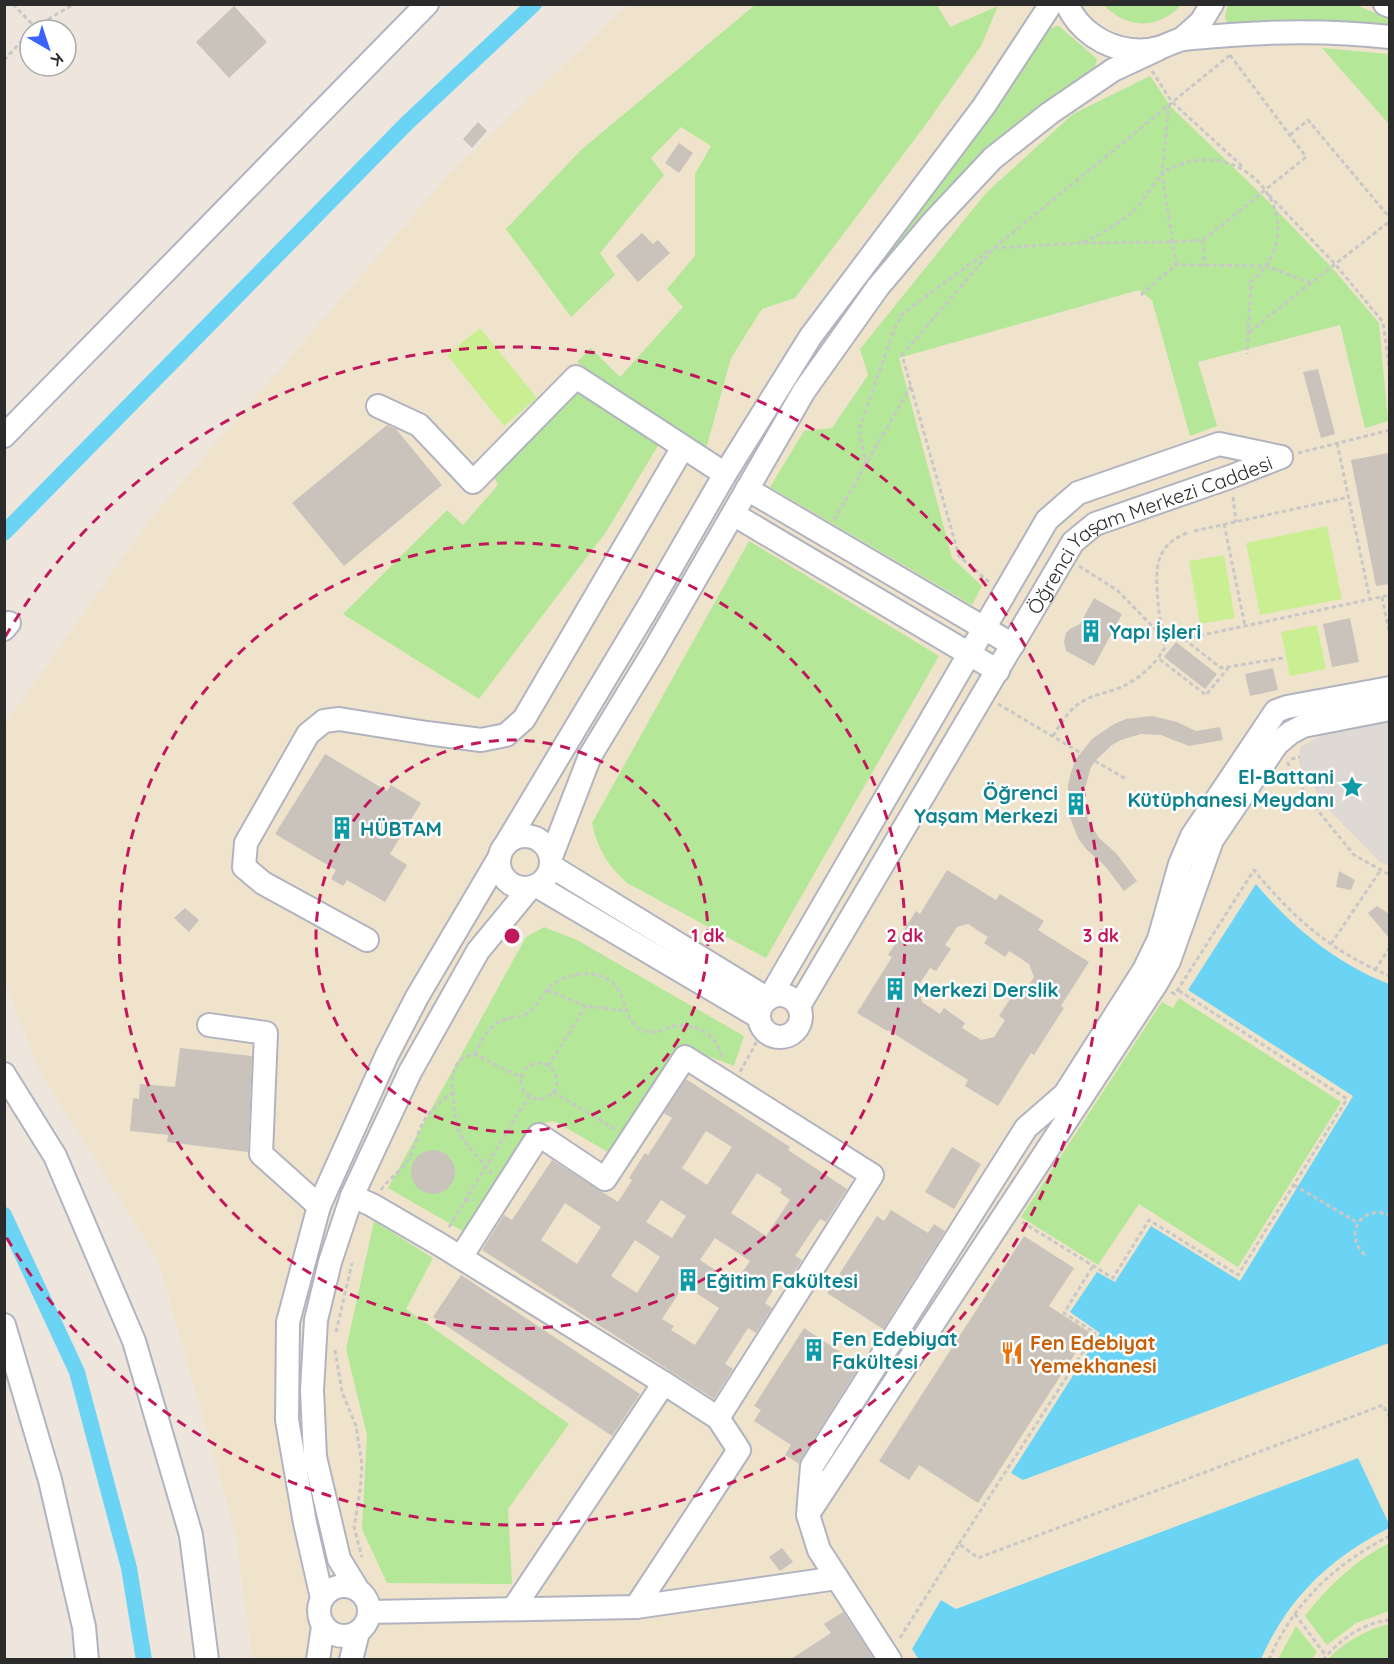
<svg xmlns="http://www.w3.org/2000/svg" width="1394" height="1664" font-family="Quicksand,sans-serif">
	<rect width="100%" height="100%" fill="#eee6dd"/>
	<path fill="#f0e3cc" d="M627 5H1389V1659H252L236 1535 158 1260 37 1067 5 979 4 732 6 723 151 518 448 175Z"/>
	<g fill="#b4e797">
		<path d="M755 5H937L950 27 998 6 981 46 924 127 795 298 762 309 731 358 706 449 577 362 591 348 620 377 683 307 667 289 695 256V174L711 146 681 127 651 158 664 175 600 253 615 275 571 317 506 229 581 150Z"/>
		<path d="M1104 5H1181C1159 29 1127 30 1104 5Z"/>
		<path d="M1228 5H1356L1375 13 1389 18V28L1228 25 1225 17Z"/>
		<path d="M1056 26H1059L1097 59 1095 67 1008 133 837 328 833 325 985 123 1050 29Z"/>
		<path d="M1322 48 1389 54V124Z"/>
		<path d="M1150 76 1172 108 1263 196 1334 270 1379 323 1388 421 1365 428 1340 325 1198 362 1217 426 1190 436 1152 300 1139 290 899 358 952 558 982 586 972 605 770 487 804 431 832 428 868 375 860 349 986 193 1073 114Z"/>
		<path d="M565 393 590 395 659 444 606 532 479 699 343 614 447 510 463 525 498 485 491 471Z"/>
		<path d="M749 541 939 656 766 958 627 883C608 866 597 848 592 823Z"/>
		<path d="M544 927 577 940 744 1036 734 1066 682 1046 668 1063 610 1153 554 1121 539 1124 466 1233 388 1188 526 937Z"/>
		<path d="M1179 998 1341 1102 1238 1267 1139 1204 1098 1265 1021 1217 1162 1002 1173 1008Z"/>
		<path d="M374 1221 433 1258 406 1309 569 1424 508 1509 512 1584 387 1583 362 1529 367 1435 346 1349Z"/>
		<path d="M1389 1543V1611L1356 1623 1327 1645 1305 1616C1328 1586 1356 1560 1389 1543Z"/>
		<path d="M1389 1624V1659H1328C1344 1642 1366 1630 1389 1624Z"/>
		<path d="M1296 1626 1317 1652 1312 1659H1278Z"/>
	</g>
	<g fill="#caef92">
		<path d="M480 328 537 398 504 426 447 355Z"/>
		<path d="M1327 526 1342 599 1260 615 1246 543Z"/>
		<path d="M1224 555 1235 618 1200 624 1189 561Z"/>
		<path d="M1317 625 1326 669 1290 676 1281 632Z"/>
	</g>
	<path fill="#ded9d4" d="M1389 721V866L1380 862 1328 809 1299 764 1300 747 1332 730Z"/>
	<g fill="#6bd4f5">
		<path d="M1256 884C1293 928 1336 963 1389 984V1343L1023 1480 1011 1473 1100 1333 1070 1312 1097 1272 1115 1282 1151 1226 1240 1281 1353 1096 1188 990Z"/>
		<path d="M1358 1458 1389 1524V1528C1330 1558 1288 1598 1261 1659L919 1660 912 1649 941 1600 956 1609Z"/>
	</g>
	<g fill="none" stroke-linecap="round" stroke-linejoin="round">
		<g stroke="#6bd4f5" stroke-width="16">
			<path d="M4 533 407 123 534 4"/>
			<path d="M4 1215 77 1372 129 1568 144 1660"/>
		</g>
	</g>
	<g fill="#c9c3bc" fill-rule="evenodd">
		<path d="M234 6 267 42 229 78 196 42Z"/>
		<path d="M478 122 487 131 472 148 463 139Z"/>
		<path d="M679 143 693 153 679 173 665 163Z"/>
		<path d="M642 233 653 244 658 240 670 253 638 282 616 256Z"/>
		<path d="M1318 369 1335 434 1321 438 1303 372Z"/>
		<path d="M387 425 396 429 442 485 344 566 292 503Z"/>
		<path d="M1389 453V584L1376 586 1351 460Z"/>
		<path d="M1094 598 1122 614 1094 666 1066 651 1064 642 1066 633 1070 629 1080 624Z"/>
		<path d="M1350 618 1359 662 1332 667 1323 624Z"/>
		<path d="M1176 642 1217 674 1205 689 1164 657Z"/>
		<path d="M1273 668 1278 690 1250 696 1245 674Z"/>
		<path d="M1152 716 1177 722 1196 731 1220 727 1223 740 1189 746 1161 735 1141 734 1121 740 1112 745 1097 759 1091 767 1085 788V809L1088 820 1099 838 1116 853 1137 881 1124 891 1105 866 1086 849 1078 838 1068 812V785L1071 772 1076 759 1092 739 1114 724 1126 719Z"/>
		<path d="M325 754 387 791 391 785 421 803 390 854 407 865 385 902 347 880 343 886 331 879 336 870 275 834Z"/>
		<path d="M947 870 996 900 1000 894 1044 921 1038 930 1089 962 1061 1006 1064 1008 1034 1055 1031 1053 998 1106 965 1086 968 1080 888 1030 887 1031 857 1013 892 957 888 955 916 911 920 914ZM968 924 988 937 984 943 1005 957 1009 951 1029 964 1034 977 1021 997 1014 993 999 1016 1005 1020 994 1037 981 1040 962 1028 965 1023 944 1008 940 1014 922 1002 918 986 930 968 936 971 951 949 945 945 957 927Z"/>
		<path d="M1339 871 1355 880 1351 890 1336 887Z"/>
		<path d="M1377 906 1389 914V938L1368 913Z"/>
		<path d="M185 908 199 920 189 932 174 918Z"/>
		<path d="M180 1048 252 1056 248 1152 167 1142 168 1135 130 1131 133 1098 139 1099 140 1084 175 1087Z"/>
		<path d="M686 1079 790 1147 788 1150 847 1189 826 1222 820 1219 795 1256 802 1260 786 1285 779 1281 765 1303 772 1308 756 1333 748 1328 725 1364 733 1369 714 1399 482 1250 504 1215 512 1220 552 1160 618 1202 632 1180 629 1178 645 1153 648 1155 672 1118 664 1113ZM706 1131 732 1147 707 1185 682 1168ZM757 1173 782 1189 780 1193 790 1200 766 1236 731 1213ZM661 1200 686 1216 672 1238 646 1222ZM565 1203 601 1227 577 1264 541 1240ZM715 1238 750 1261 735 1283 700 1260ZM635 1240 660 1257 637 1293 611 1276ZM684 1285 719 1308 695 1345 671 1330 674 1326 662 1319Z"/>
		<path d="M952 1147 981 1164 954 1209 925 1192Z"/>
		<circle cx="433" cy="1172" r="22"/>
		<path d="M891 1210 928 1233 934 1224 945 1231 883 1329 827 1293 877 1216 884 1221Z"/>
		<path d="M1024 1236 1074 1268 1049 1306 1089 1332 978 1503 919 1465 909 1480 879 1461Z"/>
		<path d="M461 1275 640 1394 612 1436 433 1317Z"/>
		<path d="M804 1328 860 1365 801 1459 799 1464 785 1455 791 1445 754 1421 761 1410 754 1406Z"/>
		<path d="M782 1548 793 1562 780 1571 769 1557Z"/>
		<path d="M843 1612 874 1659H791L831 1633 824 1624Z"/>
	</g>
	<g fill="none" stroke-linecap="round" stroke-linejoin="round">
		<g stroke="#b1b4c0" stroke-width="26">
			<g id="minor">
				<path d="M1067 4C1078 30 1104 47 1131 50 1139 51 1151 50 1158 48 1167 46 1175 40 1184 39 1199 37 1215 36 1230 35 1283 31 1336 31 1390 37"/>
				<path d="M1385 4 1390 6"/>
				<path d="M1182 39 1201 22 1212 4"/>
				<path d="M378 406 419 425 473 482 576 377 725 474"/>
				<path d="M4 436 427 4"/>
				<path d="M747 489 1013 645"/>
				<path d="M733 514 998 671"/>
				<path d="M4 629 9 623"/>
				<circle cx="525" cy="862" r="26"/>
				<path d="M506 844 650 604 725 474 811 336 984 106 1051 4"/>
				<path d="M551 857 590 756 652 654 804 391 878 287 932 223 993 158 1050 113 1113 70 1158 49"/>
				<path d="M551 866 768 999"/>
				<path d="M537 886 759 1017"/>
				<path d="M367 940 263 883 244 867 246 843 308 734 324 721 339 719 427 733 481 740 506 735 524 719 683 447"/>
				<circle cx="780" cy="1016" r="21"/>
				<path d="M770 997 1047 520 1078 493 1219 444 1281 457"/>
				<path id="s1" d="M799 1006 1073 542 1095 524 1230 477 1281 457"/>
				<path d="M209 1025 266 1033 261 1154 319 1206"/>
				<path d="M4 1074 55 1156 134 1341 191 1535 207 1660"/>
				<path d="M352 1196 372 1205 439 1244 664 1383"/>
				<path d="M461 1257 539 1135 605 1179 685 1057 872 1175 718 1418 739 1450 636 1607"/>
				<path d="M4 1325 50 1480 84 1627 87 1660"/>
				<path d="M810 1511 1156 984 1169 961 1212 840 1277 744 1290 733 1303 726 1390 709"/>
				<circle cx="344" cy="1611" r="25"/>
				<path d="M358 1590 339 1559 315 1457 312 1390 316 1320 330 1262 352 1196 410 1072 478 951 529 889"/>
				<path d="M322 1598 305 1523 287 1420 288 1322 319 1206 387 1055 417 997 499 858"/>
				<path d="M513 1609 664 1383 718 1418"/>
				<path d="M369 1612 636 1607 837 1578"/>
				<path d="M318 1660 323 1626"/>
				<path d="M351 1660 358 1632"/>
				<path d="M890 1660 819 1550 808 1515 812 1466 1026 1128 1065 1094 1144 970 1159 939 1180 864 1192 836 1276 711 1287 707 1390 688"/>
			</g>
		</g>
		<g stroke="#c8c8c8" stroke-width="3" stroke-dasharray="4.5 3" stroke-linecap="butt">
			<path d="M13 4 35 27 32 30"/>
			<path d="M35 27 74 4"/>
			<path d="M4 60 30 32"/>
			<path d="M1152 71 1172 102 1244 168"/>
			<path d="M1290 135 1308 120 1390 218"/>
			<path d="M1269 195 1335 264 1383 322 1390 374"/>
			<path d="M1203 240 1306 157 1230 55"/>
			<path d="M1083 242 1100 234 1128 216 1140 204 1162 173 1169 104"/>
			<path d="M994 248 1081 243 1173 242 1203 240 1204 265"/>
			<path d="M1176 265 1162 173C1243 124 1320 223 1251 282L1247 354"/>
			<path d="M1141 295 1176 265 1266 266 1311 283"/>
			<path d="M1249 332 1390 221"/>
			<path d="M1337 443 1370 599"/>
			<path d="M1298 453 1390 430"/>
			<path d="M866 465 859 430 892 335 902 314 988 251"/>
			<path d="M1233 497 1236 522"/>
			<path d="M834 520 911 386"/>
			<path d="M1224 524 1245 626"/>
			<path d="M1194 531 1349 497"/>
			<path d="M1187 533C1177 537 1168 542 1162 553 1159 558 1158 564 1157 570 1156 581 1158 622 1164 630 1169 637 1176 639 1184 639L1390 595"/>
			<path d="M1079 566 1117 590 1160 634 1165 632"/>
			<path d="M989 582 959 556 902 355 994 248 1230 55"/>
			<path d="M1382 597 1390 636"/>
			<path d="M1160 634 1166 646 1158 658 1206 695 1229 667"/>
			<path d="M1184 639 1221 668 1283 658"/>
			<path d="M998 704 1081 753"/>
			<path d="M1053 736C1061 724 1067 711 1080 703 1090 696 1100 694 1111 691 1130 685 1145 674 1158 658"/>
			<path d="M1291 759 1300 757"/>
			<path d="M1095 761 1126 779"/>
			<path d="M1287 762 1307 797 1354 855 1390 875"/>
			<path d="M1331 944 1380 871"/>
			<path d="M1375 970 1390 947"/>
			<path d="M547 990 586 1006 626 1011"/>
			<path d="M1171 992 1175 994 1254 870C1293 918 1332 952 1390 976"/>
			<path d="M474 1054C482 1041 487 1026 503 1020 512 1017 521 1018 529 1012 537 1006 540 998 546 991 562 973 594 967 613 983 628 996 622 1023 644 1031 656 1035 663 1029 674 1026 688 1024 702 1028 712 1038 717 1044 721 1051 722 1058"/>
			<circle cx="539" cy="1081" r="18"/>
			<path d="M548 1066 586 1006"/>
			<path d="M740 1072 760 1036"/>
			<path d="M553 1092 615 1129"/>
			<path d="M492 1174C482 1160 467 1148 460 1133 455 1124 455 1115 454 1105 453 1083 446 1061 474 1054L522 1078"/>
			<path d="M1294 1185 1358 1223"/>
			<path d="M381 1190C387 1180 399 1173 407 1162 413 1152 416 1142 419 1131 426 1114 438 1102 453 1093"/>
			<path d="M465 1200H474"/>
			<path d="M1022 1222 1113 1278 1149 1220 1238 1275 1347 1099 1178 990"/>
			<path d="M449 1227 529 1096"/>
			<path d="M1365 1255C1342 1235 1362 1203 1390 1215"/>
			<path d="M336 1332 352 1263"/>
			<path d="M335 1350 342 1392 356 1426 362 1465 360 1491 354 1527 362 1557"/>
			<path d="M959 1544 1095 1333 1064 1313 1093 1266"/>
			<path d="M1295 1614 1326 1656"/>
			<path d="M900 1638 959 1544 978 1558 1383 1405 1390 1418"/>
			<path d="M1269 1660C1292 1604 1337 1562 1390 1536"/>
			<path d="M1323 1660C1339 1640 1364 1622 1390 1620"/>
		</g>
		<use href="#minor" stroke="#fff" stroke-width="22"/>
	</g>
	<g fill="none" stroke="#c2185b" stroke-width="3" stroke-dasharray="10 8">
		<circle cx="512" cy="936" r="196"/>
		<circle cx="512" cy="936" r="393"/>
		<path d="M5 637A589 589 0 1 1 5 1235"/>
	</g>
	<defs>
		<g id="building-bare" transform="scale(1.8)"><path d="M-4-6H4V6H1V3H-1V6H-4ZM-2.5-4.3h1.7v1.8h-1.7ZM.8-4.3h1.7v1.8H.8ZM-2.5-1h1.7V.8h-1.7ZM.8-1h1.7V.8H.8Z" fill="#0f9aa8" stroke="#fff" stroke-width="2.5" paint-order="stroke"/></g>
		<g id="sight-bare" transform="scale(1.8)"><path d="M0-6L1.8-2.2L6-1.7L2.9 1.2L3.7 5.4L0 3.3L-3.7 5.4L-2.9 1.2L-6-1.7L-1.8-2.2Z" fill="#0f9aa8" stroke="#fff" stroke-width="2.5" paint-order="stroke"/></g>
		<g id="restaurant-bare" transform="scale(1.8)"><path d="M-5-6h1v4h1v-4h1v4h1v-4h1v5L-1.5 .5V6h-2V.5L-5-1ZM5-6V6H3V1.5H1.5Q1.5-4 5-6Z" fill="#e8710a" stroke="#fff" stroke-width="2.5" paint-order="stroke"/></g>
	</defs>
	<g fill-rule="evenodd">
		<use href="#building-bare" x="1091" y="631"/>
		<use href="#sight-bare" x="1352" y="787"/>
		<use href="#building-bare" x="1076" y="804"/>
		<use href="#building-bare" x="342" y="828"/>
		<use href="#building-bare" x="895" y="989"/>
		<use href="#building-bare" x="688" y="1280"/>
		<use href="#building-bare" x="814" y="1350"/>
		<use href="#restaurant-bare" x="1012" y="1353"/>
	</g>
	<g text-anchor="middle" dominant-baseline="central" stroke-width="5" stroke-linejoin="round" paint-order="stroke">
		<g font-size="20" fill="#2b2b2b" stroke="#fff">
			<text stroke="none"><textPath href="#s1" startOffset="606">Öğrenci Yaşam Merkezi Caddesi</textPath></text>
		</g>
		<g font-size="20" font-weight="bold" fill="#0d838f" stroke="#fff" text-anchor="start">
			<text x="1109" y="631">Yapı İşleri</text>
			<text x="1334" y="776" text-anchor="end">El-Battani<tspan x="1334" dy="23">Kütüphanesi Meydanı</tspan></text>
			<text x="1058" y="792" text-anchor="end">Öğrenci<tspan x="1058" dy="23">Yaşam Merkezi</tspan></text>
			<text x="360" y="828">HÜBTAM</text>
			<text x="913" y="989">Merkezi Derslik</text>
			<text x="706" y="1280">Eğitim Fakültesi</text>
			<text x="832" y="1338">Fen Edebiyat<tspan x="832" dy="23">Fakültesi</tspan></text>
		</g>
		<g font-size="20" font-weight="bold" fill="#c56008" stroke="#fff" text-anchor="start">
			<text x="1030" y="1342">Fen Edebiyat<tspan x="1030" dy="23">Yemekhanesi</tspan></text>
		</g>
	</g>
	<circle cx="512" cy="936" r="9" fill="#c2185b" stroke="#fff" stroke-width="3"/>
	<g font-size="18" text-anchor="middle" font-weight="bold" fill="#c2185b" stroke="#fff" stroke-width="5" stroke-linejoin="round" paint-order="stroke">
		<text x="708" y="942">1 dk</text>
		<text x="905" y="942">2 dk</text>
		<text x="1101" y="942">3 dk</text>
	</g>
	<rect width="1394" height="1664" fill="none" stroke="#2b2b2b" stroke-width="12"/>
	<g transform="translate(48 48) rotate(141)"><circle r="28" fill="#ffffff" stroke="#aaaaaa" stroke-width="1.5"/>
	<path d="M0-4.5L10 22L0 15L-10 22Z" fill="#3962ff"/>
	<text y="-9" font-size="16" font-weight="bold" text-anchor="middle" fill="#2b2b2b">K</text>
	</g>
</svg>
